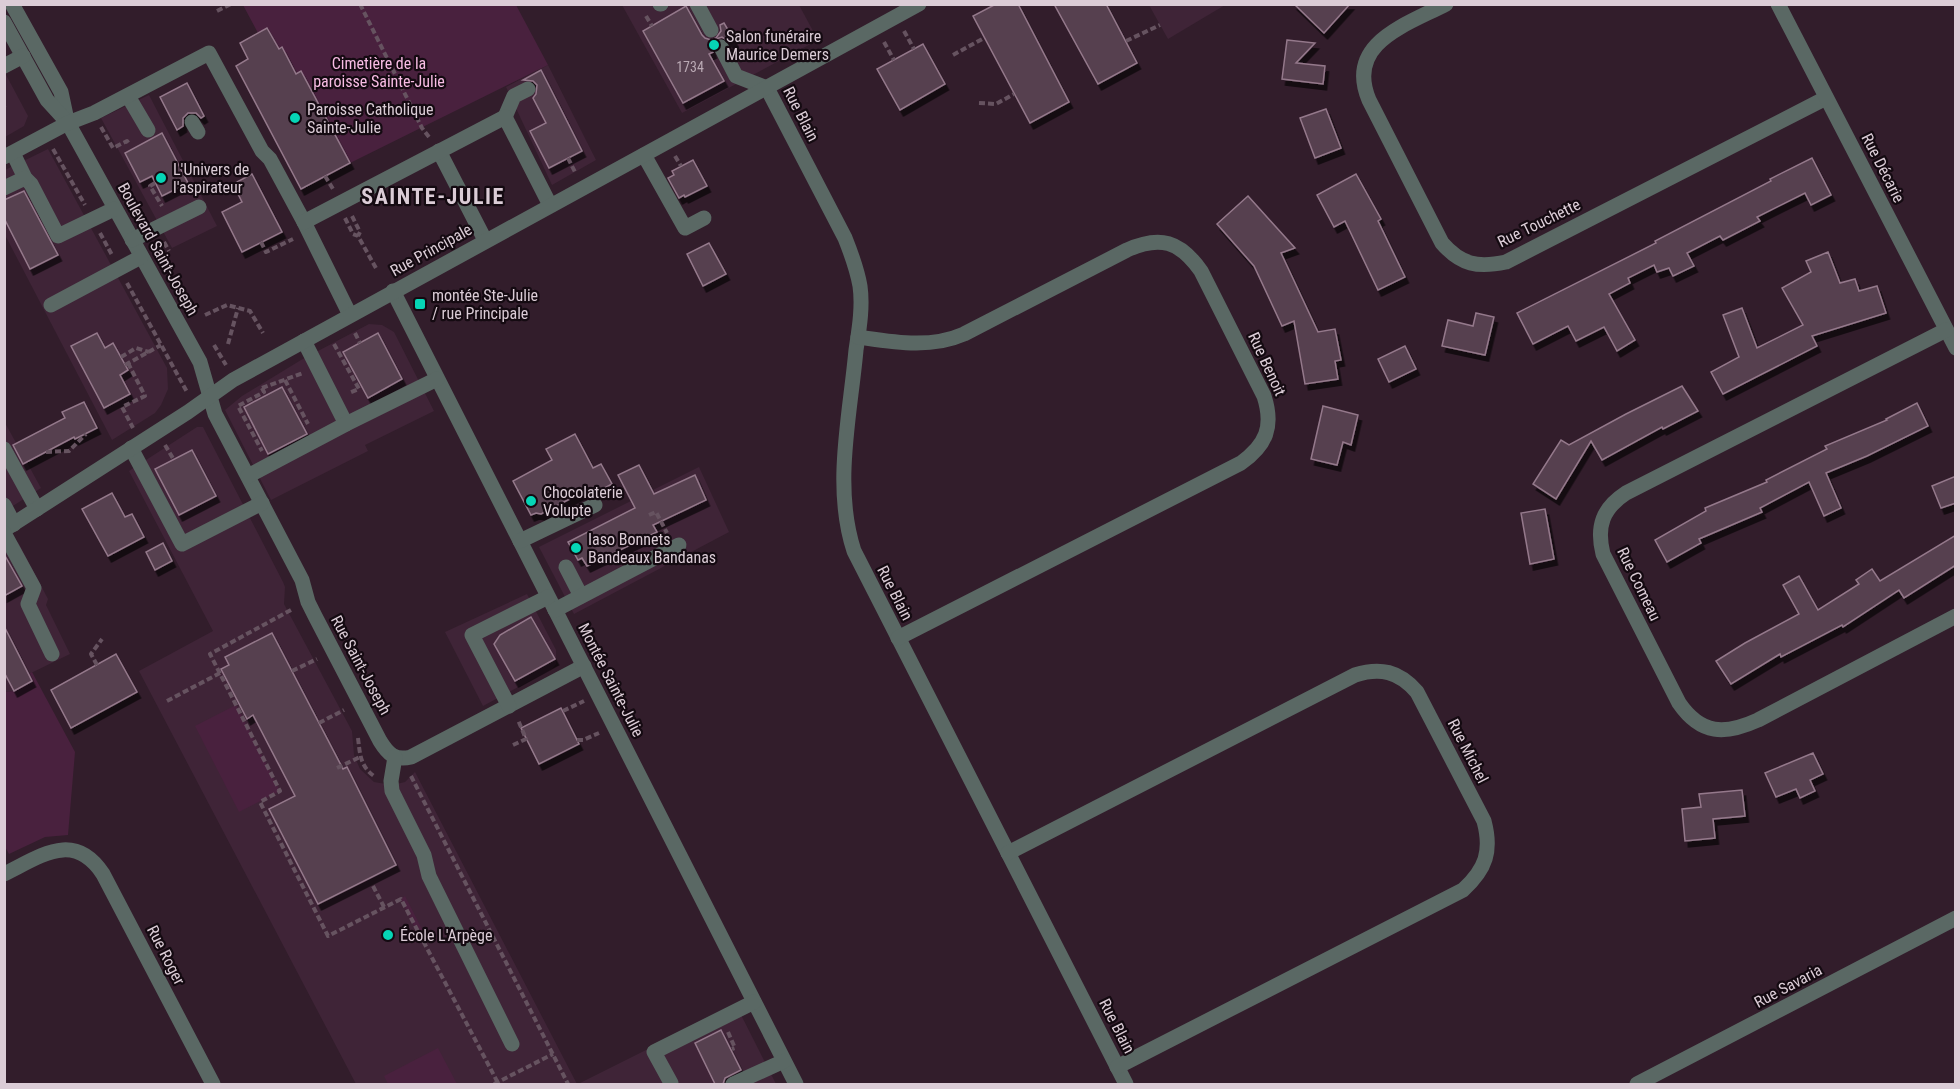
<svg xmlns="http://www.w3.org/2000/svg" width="1960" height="1089" font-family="'Roboto Condensed',sans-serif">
	<defs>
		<filter id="shadow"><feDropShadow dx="3.5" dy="6" stdDeviation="0" flood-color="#0009"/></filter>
	</defs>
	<rect width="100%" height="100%" fill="#321d2b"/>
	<g fill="#3f2437">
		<path d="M622 5H799L818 40 682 113Z"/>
		<path d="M1149 5H1225L1168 39Z"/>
		<path d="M548 65 596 160 552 185 506 87Z"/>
		<path d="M4 71 28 116 24 126 5 137Z"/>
		<path d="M149 95 217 226 172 248 101 118Z"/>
		<path d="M48 149 167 368 168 389 161 405 155 413 112 440 5 235V170Z"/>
		<path d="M369 324 382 325 394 332 434 411 365 445 368 451 271 500 225 410 242 396 301 360Z"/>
		<path d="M4 421 41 488 5 511H4Z"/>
		<path d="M197 427H203L283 582 285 587 284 604 352 731 354 755 360 769 374 782 392 785 405 782 415 772 577 1084H356L139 671 213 631 129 471Z"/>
		<path d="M699 467 729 532 574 614 539 547Z"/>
		<path d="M18 542 48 599 46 605 70 654 29 674 32 681 14 691 5 692V551Z"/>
		<path d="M527 594 556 650V664L552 669 483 706 445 632Z"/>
		<path d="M736 1005 776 1084H578Z"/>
	</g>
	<g fill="#49213e">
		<path d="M243 5H516L548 65 350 163 282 48 279 49 268 28 258 33Z"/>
		<path d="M32 672 75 752 68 835 45 837 9 854 4 845V692L14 691 32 681 29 674Z"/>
		<path d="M236 705 280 791 239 812 195 726Z"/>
		<path d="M405 896 424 933 419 936 401 899Z"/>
		<path d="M438 1048 457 1084H388L384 1076Z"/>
	</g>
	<g fill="#573f4f" stroke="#94798b" stroke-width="1.5" filter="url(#shadow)">
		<path d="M996 4H1018L1069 102 1030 123 973 16Z"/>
		<path d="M1054 4H1106L1137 63 1098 84Z"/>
		<path d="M1294 4H1350L1324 33Z"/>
		<path d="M686 6 702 35 705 38 711 40 716 38 721 31 720 25 724 23 734 40 730 42 722 37 716 39 711 46 713 52 709 54 724 81 683 103 643 31Z"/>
		<path d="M267 28 279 49 282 47 296 74 301 71 350 163 301 189 236 66 248 59 240 43Z"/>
		<path d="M1287 40 1315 43 1296 63 1325 66 1323 84 1282 79Z"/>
		<path d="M923 44 945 84 900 110 877 69Z"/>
		<path d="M541 70 582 151 549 168 530 131 546 123 533 98 536 94 537 85 533 81 523 80Z"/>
		<path d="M187 83 204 116 201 118 196 113H188L183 118V126L177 130 160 97Z"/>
		<path d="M1326 109 1341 148 1315 158 1300 118Z"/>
		<path d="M162 133 188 183 162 196 152 176 140 182 125 153Z"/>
		<path d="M1812 158 1831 195 1811 205 1805 193 1757 217 1760 221 1723 240 1720 236 1687 253 1694 266 1673 276 1669 268 1657 272 1654 265 1628 278 1630 283 1609 294 1635 340 1617 351 1604 327 1576 341 1568 326 1533 344 1517 313 1656 243 1655 241 1771 181 1770 179Z"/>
		<path d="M693 160 707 186 685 197 684 195 679 198 668 178 674 175 672 171Z"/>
		<path d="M252 174 282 232 242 252 222 212 242 202 233 184Z"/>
		<path d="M1356 174 1381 219 1378 221 1405 277 1378 290 1345 221 1334 227 1317 195Z"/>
		<path d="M24 191 58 255 30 269 4 218V200Z"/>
		<path d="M1248 196 1295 248 1281 253 1318 332 1335 329 1341 360 1335 361 1338 379 1305 384 1294 321 1282 326 1254 266 1217 224Z"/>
		<path d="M709 243 726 274 703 286 687 254Z"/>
		<path d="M1828 252 1840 283 1855 279 1859 291 1877 286 1886 313 1812 336 1817 346 1723 394 1711 372 1739 357 1723 315 1742 308 1757 348 1803 325 1782 288 1811 272 1806 261Z"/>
		<path d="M1476 313 1494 317 1485 355 1442 346 1448 320 1473 326Z"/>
		<path d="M97 333 105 348 113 343 128 370 120 375 130 394 104 408 71 346Z"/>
		<path d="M378 333 402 379 368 398 343 352Z"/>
		<path d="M1405 346 1416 369 1389 382 1378 359Z"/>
		<path d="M1682 386 1698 411 1663 429 1662 427 1602 460 1591 441 1556 499 1533 484 1561 440 1569 445 1626 414Z"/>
		<path d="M282 387 307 434 268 454 244 407Z"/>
		<path d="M84 402 97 428 75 439 74 437 23 464 13 445 65 418 62 412Z"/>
		<path d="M1917 403 1928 426 1867 456 1826 473 1841 508 1824 516 1809 482 1760 508 1762 512 1699 539 1701 543 1667 562 1655 540 1706 511 1705 508 1767 482 1766 480 1827 449 1825 446 1887 420 1886 419Z"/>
		<path d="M1323 406 1358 415 1351 445 1343 442 1337 465 1311 459Z"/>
		<path d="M575 434 593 468 601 464 612 484 590 496 587 490 541 514 536 513 531 515 513 481 552 460 546 449Z"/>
		<path d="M192 450 216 496 179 515 155 469Z"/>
		<path d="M639 465 654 494 695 475 706 500 653 525 657 532 587 566 582 558 578 560 568 542 635 508 618 475Z"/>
		<path d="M1956 476V503L1941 508 1932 486Z"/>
		<path d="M112 493 125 517 132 514 144 537 108 556 82 509Z"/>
		<path d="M1545 509 1554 559 1530 564 1521 513Z"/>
		<path d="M1956 535V565L1904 598 1899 590 1843 627 1842 625 1781 657 1780 654 1731 684 1716 661 1745 643 1799 614 1783 585 1799 576 1818 610 1859 584 1856 580 1872 569 1880 581Z"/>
		<path d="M163 543 172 561 155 570 146 552Z"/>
		<path d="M4 554 22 586 4 596Z"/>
		<path d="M531 617 555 659 515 681 494 644 500 635Z"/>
		<path d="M4 626 32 681 14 691 4 672Z"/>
		<path d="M272 633 343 769 347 767 396 865 318 904 269 809 295 796 253 715 247 719 221 669 229 665 225 657Z"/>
		<path d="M116 654 137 692 71 728 51 690Z"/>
		<path d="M561 708 579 744 539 764 521 728Z"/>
		<path d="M1813 753 1823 774 1810 780 1815 791 1800 798 1796 789 1776 797 1765 773Z"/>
		<path d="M1742 790 1745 816 1713 819 1715 838 1685 841 1682 809 1701 807 1699 794Z"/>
		<path d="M721 1030 741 1070 725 1078 723 1084H715L695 1043Z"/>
	</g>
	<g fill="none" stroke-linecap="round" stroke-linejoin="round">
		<g stroke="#665360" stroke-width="4" stroke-dasharray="6 3" stroke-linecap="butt">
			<path d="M360 4 422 128 429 137"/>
			<path d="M217 11 231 4"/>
			<path d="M646 16 652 26"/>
			<path d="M904 31 914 49"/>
			<path d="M1126 41 1160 25"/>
			<path d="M884 42 894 60"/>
			<path d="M953 55 984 38"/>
			<path d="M979 103 996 104 1014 94"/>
			<path d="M4 107 5 108"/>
			<path d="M101 127 113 148 127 141 130 145"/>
			<path d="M53 149 85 205"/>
			<path d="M675 156 681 166"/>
			<path d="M568 158 576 174"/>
			<path d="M325 176 333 189"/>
			<path d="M155 183 150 186 162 206"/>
			<path d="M352 216 360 232 358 236"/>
			<path d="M345 218 353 234 358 236 377 270"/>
			<path d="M100 233 112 255"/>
			<path d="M164 242 169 251"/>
			<path d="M261 242 266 252 293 239"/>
			<path d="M127 283 187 392"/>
			<path d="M205 315 227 305 250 311 263 333"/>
			<path d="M355 333 360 343"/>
			<path d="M228 344 238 308"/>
			<path d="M334 344 359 389 349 393"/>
			<path d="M214 345 226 365"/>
			<path d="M121 357 136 348 149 352"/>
			<path d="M128 363 145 396 122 407 133 428"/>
			<path d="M125 365 161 345"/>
			<path d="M285 380 308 424"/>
			<path d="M262 388 264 392 238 406 262 451"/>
			<path d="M262 388 303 373"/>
			<path d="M165 445 174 460"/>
			<path d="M46 452 69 451 86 434"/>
			<path d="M649 515 656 512 667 533"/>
			<path d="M291 610 210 654 280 791 260 802 328 936 401 899 498 1083"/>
			<path d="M97 665 91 654 102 639"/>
			<path d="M292 671 317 659"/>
			<path d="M167 701 220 673"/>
			<path d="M563 711 584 701"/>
			<path d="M319 723 344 710"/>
			<path d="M358 738C360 754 360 766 374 776"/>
			<path d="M577 740H583L599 733"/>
			<path d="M513 745 526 739 518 720"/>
			<path d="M337 768 360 757"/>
			<path d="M411 776 568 1084"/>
			<path d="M373 886 384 907"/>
			<path d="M728 1032 735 1048 732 1049"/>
			<path d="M494 1084 553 1054"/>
		</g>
		<g stroke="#5a6864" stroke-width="15">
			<path d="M12 4 61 92 67 120"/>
			<path d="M660 4H661"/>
			<path d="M697 4 711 30"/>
			<path d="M1446 4C1406 25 1345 43 1369 100L1442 243C1461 265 1478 268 1506 262L1826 98"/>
			<path d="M1778 4 1956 348"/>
			<path d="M4 22 47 100 68 123 200 362 215 414 302 580 308 602 315 616 380 741C388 754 395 761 411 757L584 666"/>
			<path d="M721 47 736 76 767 88"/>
			<path d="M4 66 23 56"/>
			<path d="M767 88 845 238C851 253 857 269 860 286 863 307 859 330 856 350 850 416 833 487 854 551L1126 1084"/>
			<path d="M128 96 148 130"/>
			<path d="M505 117 514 96 528 89"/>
			<path d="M192 122 198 132"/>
			<path d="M439 151 485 240"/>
			<path d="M13 153 25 178 31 184 58 236 114 209"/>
			<path d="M644 155 685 228 704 218"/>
			<path d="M4 157 68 123 94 113 209 53 262 151 270 159 304 222 350 315"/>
			<path d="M4 188 25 178"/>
			<path d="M304 222 505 117 550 205"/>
			<path d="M132 240 199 207"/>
			<path d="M393 291 796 1084"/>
			<path d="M51 305 141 257"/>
			<path d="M1946 330 1626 493C1603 508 1596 526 1603 554L1679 703C1701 735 1725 735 1758 720L1956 616"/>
			<path d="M858 337C893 342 930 349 964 334L1127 250C1160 235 1180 241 1201 271L1264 396C1274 427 1266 445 1241 463L898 638"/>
			<path d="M304 341 346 424"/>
			<path d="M131 448 182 544 262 503"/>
			<path d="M4 449 37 509"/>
			<path d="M248 476 346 424 437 379"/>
			<path d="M4 505 14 524"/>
			<path d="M4 530 188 412 233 380 919 4"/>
			<path d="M4 533 34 588 28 604 52 654"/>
			<path d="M520 541 595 505"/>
			<path d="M566 567 581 596"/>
			<path d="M555 610 679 545"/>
			<path d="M509 706 472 635 548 597"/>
			<path d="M395 757 391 781 392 791 424 855 429 876 512 1044"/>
			<path d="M1008 853 1355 675C1380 667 1399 671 1417 692L1484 821C1492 851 1486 869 1463 890L1117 1067"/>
			<path d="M4 874C41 856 74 830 103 874L213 1084"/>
			<path d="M671 1083 654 1052 754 1002"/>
			<path d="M733 1084 784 1061"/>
			<path d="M1637 1084 1956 918"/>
		</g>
	</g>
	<g fill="#06d5b6" stroke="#140a11" stroke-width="2">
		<circle cx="714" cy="45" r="6"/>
		<circle cx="295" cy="118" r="6"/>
		<circle cx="161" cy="178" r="6"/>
		<rect x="414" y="298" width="12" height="12" rx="3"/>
		<circle cx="531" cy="501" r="6"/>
		<circle cx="576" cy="548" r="6"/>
		<circle cx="388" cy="935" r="6"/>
	</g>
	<g text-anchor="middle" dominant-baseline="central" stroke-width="4.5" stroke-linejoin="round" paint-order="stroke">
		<g font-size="14" fill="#baa9b4">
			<text x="690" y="67">1734</text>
		</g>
		<g font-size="16" fill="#dbccd6" stroke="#140a11" text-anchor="start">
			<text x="726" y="36">Salon funéraire<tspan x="726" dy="18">Maurice Demers</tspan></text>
			<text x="307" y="109">Paroisse Catholique<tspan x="307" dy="18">Sainte-Julie</tspan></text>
			<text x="173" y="169">L'Univers de<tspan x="173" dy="18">l'aspirateur</tspan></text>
			<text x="432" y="295">montée Ste-Julie<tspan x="432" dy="18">/ rue Principale</tspan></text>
			<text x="543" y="492">Chocolaterie<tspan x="543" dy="18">Volupte</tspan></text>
			<text x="588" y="539">Iaso Bonnets<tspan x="588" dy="18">Bandeaux Bandanas</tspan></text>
			<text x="400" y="935">École L'Arpège</text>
		</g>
		<g font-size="16" fill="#f9bde5" stroke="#140a11">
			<text x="379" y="63">Cimetière de la<tspan x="379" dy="18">paroisse Sainte-Julie</tspan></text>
		</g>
		<g font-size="16" fill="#dbccd6" stroke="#140a11">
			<text transform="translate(801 114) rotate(63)">Rue Blain</text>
			<text transform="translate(1883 168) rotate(63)">Rue Décarie</text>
			<text transform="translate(1539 223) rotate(-26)">Rue Touchette</text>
			<text transform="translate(158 249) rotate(61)">Boulevard Saint-Joseph</text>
			<text transform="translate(431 250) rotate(-29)">Rue Principale</text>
			<text transform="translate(1267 364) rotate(65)">Rue Benoit</text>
			<text transform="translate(1639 584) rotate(64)">Rue Comeau</text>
			<text transform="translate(895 593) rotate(63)">Rue Blain</text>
			<text transform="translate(361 665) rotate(62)">Rue Saint-Joseph</text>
			<text transform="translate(611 680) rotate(63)">Montée Sainte-Julie</text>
			<text transform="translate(1468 751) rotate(63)">Rue Michel</text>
			<text transform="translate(166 955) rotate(63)">Rue Roger</text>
			<text transform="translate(1788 986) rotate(-28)">Rue Savaria</text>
			<text transform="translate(1117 1026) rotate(63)">Rue Blain</text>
		</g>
		<g font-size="22" font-weight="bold" letter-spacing="1.5" fill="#dbccd6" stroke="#140a11">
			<text x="433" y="196">SAINTE-JULIE</text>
		</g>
	</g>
	<rect width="1960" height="1089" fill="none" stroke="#dbccd6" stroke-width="12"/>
</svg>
